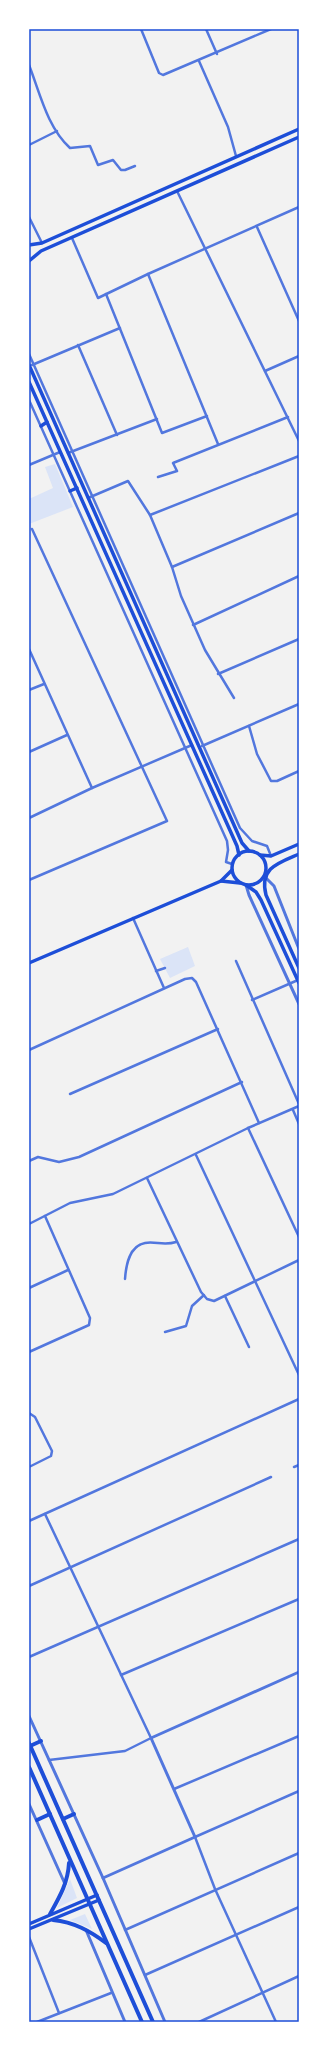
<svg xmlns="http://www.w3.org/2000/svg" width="328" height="2051" font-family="Inter,sans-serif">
	<rect width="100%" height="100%" fill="#f2f2f2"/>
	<g fill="#dbe4f7">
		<path d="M55 464 73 507 29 524V499L53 488 45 467Z"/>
		<path d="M188 947 195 966 170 978 160 959Z"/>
		<path d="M70 1879 77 1898 57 1908Z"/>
		<path d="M85 1914 92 1929 70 1920Z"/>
	</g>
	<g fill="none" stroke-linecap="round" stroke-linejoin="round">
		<g stroke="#5277de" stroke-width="2.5">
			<path d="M141 29 159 73 163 75 271 29"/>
			<path d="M206 29 217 54"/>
			<path d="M199 61 228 127 236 156"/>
			<path d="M29 65C40 93 47 127 70 148L90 146 98 165 113 160 121 170H125L135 166"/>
			<path d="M29 145 57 131"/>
			<path d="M177 191 299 441"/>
			<path d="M29 217 42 243"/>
			<path d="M257 227 299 321"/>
			<path d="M72 238 98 298 148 274 299 207"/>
			<path d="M148 274 218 444"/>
			<path d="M106 294 162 433 207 416"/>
			<path d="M78 345 117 435"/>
			<path d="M29 354 240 828 252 841 267 846 271 856"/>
			<path d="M32 365 120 328"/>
			<path d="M265 371 299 356"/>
			<path d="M29 400 227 841 228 850 226 862 232 864"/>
			<path d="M68 453 157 419"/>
			<path d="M29 465 60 452"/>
			<path d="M158 477 177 471 173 463 288 417"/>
			<path d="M88 498 128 481 150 515 172 567 181 596 205 650 234 698"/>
			<path d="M150 515 299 456"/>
			<path d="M172 567 299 513"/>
			<path d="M193 625 299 576"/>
			<path d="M29 649 92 788"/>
			<path d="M218 674 299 639"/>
			<path d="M29 690 44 684"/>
			<path d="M249 726 257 754 271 781H277L299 771"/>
			<path d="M202 746 299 704"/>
			<path d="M29 752 67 735"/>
			<path d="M29 818 92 788 192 745"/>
			<path d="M29 880 167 821 32 529"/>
			<path d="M133 918 164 988"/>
			<path d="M236 961 299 1104"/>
			<path d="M156 971 165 968"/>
			<path d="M252 1000 298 980"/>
			<path d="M29 1050 185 979 192 978 196 982 259 1123"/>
			<path d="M70 1094 218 1029"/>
			<path d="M293 1110 299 1124"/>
			<path d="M248 1128 299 1237"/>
			<path d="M196 1155 299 1375"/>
			<path d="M29 1161 38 1157 59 1162 79 1157 242 1082"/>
			<path d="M147 1178 201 1292 207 1299 214 1301 299 1260"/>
			<path d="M29 1224 70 1203 113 1194 248 1128 299 1106"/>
			<path d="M125 1279C126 1265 129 1246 145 1243 155 1241 164 1246 176 1242"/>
			<path d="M29 1288 68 1270"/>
			<path d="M225 1296 249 1347"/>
			<path d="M165 1332 186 1326 192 1306 204 1295"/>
			<path d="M29 1352 89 1325 90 1318 45 1216"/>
			<path d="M29 1413 35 1417 52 1451 51 1456 29 1467"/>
			<path d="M294 1467 299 1465"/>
			<path d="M45 1514 151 1738 125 1751 49 1760"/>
			<path d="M29 1521 299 1399"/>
			<path d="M29 1586 271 1477"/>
			<path d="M29 1657 299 1539"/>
			<path d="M121 1675 299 1599"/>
			<path d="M174 1789 299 1736"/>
			<path d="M125 1930 299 1853"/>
			<path d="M29 1937 59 2013"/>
			<path d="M145 1975 299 1907"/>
			<path d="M37 2022 111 1993"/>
			<path d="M199 2022 299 1976"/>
			<path d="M276 2022 215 1889 195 1837 299 1791"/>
		</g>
		<g stroke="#5277de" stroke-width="3">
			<path d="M265 877 274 886 299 949"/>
			<path d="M246 885 249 895 299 1004"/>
			<path d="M29 1716 103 1878 165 2022"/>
			<path d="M29 1804 65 1884"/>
			<path d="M103 1878 195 1837 151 1738 299 1672"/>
			<path d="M86 1930 125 2022"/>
		</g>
		<g stroke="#1d4ed8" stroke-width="3.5">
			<path d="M29 245 42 243 299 129"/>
			<path d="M29 261 41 251 299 137"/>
			<path d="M29 365 242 843 249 851"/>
			<path d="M29 382 237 846 239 855"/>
			<path d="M41 426 47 422"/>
			<path d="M70 491 77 488"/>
			<circle cx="249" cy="868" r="17"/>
			<path d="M299 854C278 863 259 868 266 895L299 968"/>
			<path d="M260 855 271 856 299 844"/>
			<path d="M221 881 240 883"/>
			<path d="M246 885 256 892 261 900 299 983"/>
			<path d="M29 963 221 881 232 870"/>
			<path d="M29 1924 97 1895"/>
			<path d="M29 1929 99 1900"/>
		</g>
		<g stroke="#1d4ed8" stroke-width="4">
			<path d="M29 1743 153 2022"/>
			<path d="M30 1746 41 1741"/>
			<path d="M29 1767 142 2022"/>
			<path d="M63 1819 74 1814"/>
			<path d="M37 1820 50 1814"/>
			<path d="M50 1914C59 1898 68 1883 69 1863"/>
			<path d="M53 1920C74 1922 90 1931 106 1943"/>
		</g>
	</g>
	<rect width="328" height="2051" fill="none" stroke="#ffffff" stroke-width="60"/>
	<rect x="30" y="30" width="268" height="1991" fill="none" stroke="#1d4ed8" stroke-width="1.5"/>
</svg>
